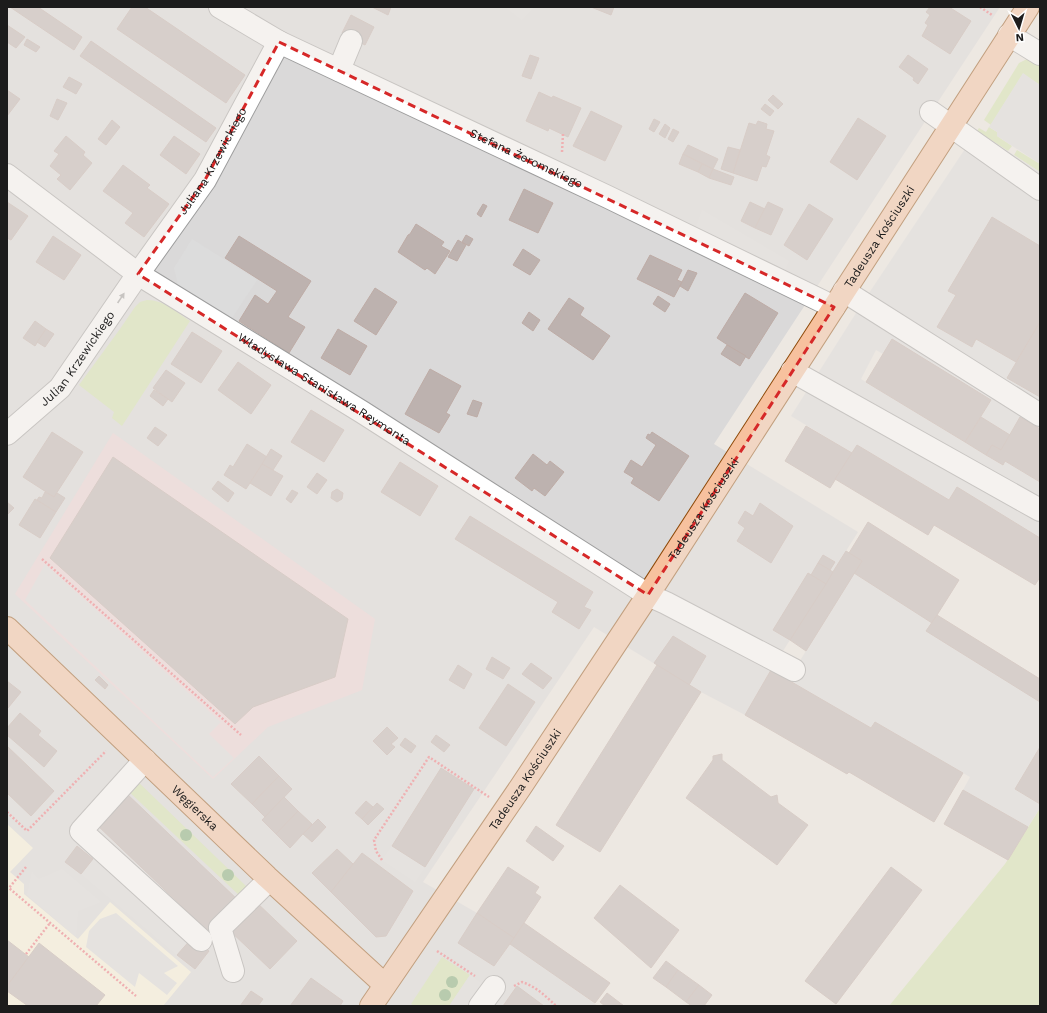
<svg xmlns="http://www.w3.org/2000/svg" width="1047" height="1013" font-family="'Work Sans',sans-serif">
	<rect width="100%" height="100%" fill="#ede8e2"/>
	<path fill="#dad9d9" d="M7 7H1000L714 444 858 532 771 670 745 715 701 692 594 627 423 882 477 913 514 938 511 944 598 1006H7Z"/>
	<path fill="#eed2d6" d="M113 433 375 619 362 690 268 727 213 779 15 594Z"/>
	<path fill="#fdf7db" d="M7 824 33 848 10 872 24 884V894L78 939 110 902 191 972 163 1006H7Z"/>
	<g fill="#d2e5aa">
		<path d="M1027 59H1032L1040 63V85L1023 74 991 125 984 120 1019 63Z"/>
		<path d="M989 127 997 132V136L1012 146 1008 151 977 131 979 128 986 132Z"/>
		<path d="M1017 150 1040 164V172L1014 155Z"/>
		<path d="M147 300C164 300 176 312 190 321L122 426 112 418 114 412 79 385 120 329 135 307 140 302Z"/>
		<path d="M134 778 246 886V891L241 897 125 788Z"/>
		<path d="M1040 808V1006H889L1005 864Z"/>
		<path d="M442 957 470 975 449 1006H414L411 1004Z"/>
	</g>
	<g fill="#dcdcdc">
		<path d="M505 7H534L522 20Z"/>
		<path d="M1023 73 1040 85V164L997 136V132L989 127Z"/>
		<path d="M977 131 1040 172V246L992 217 949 291 956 295 937 327 972 347 976 339 1016 362 1007 378 1040 397V429L1010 435 981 417 991 400 892 340 883 354 876 350 861 379 1002 465 1005 461 1040 482V538L957 488 949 500 857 445 852 453 791 416 863 302Z"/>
		<path d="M702 210 789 261 780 281 692 238Z"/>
		<path d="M192 239 257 280 232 318 178 285 174 268Z"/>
		<path d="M45 564 221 722 209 734 234 758 213 777 25 600Z"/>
		<path d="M854 573 932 623 1040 702V747L1015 789 1040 804V808L1028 827 963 790 970 777 875 722 871 728 788 680Z"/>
		<path d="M392 846 425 867 415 882 382 860Z"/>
		<path d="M101 849 195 934 177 955 81 874Z"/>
		<path d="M62 869 101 902 78 911 76 937 27 895 32 872 39 879Z"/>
		<path d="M116 913 178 966 164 973 177 983 167 995 139 973 135 987 86 947 89 931 100 919Z"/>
		<path d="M470 975 484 985 468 1006H449Z"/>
	</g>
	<g fill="#bdb2af" stroke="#beaca6">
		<path d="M10 7H38L82 37 74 50Z"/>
		<path d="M132 7H145L245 75 226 103 117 29Z"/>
		<path d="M372 7H391L388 15Z"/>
		<path d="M591 7H614L611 15Z"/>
		<path d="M930 7H949L971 21 950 54 922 36 928 25 925 23 930 15 926 12Z"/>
		<path d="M351 15 374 27 365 45 342 33Z"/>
		<path d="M7 25 25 37 16 48 7 42Z"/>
		<path d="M27 39 40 47 36 52 24 45Z"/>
		<path d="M91 41 216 128 206 142 80 56Z"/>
		<path d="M530 55 539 58 531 79 522 76Z"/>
		<path d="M908 55 928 69 918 84 913 80 914 78 899 67Z"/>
		<path d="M69 77 82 84 76 94 63 87Z"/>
		<path d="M7 90 20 99 7 116Z"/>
		<path d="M539 92 552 98 553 96 581 108 568 137 549 128 548 131 526 121Z"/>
		<path d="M773 95 783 104 778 109 768 100Z"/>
		<path d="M57 99 67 103 58 120 50 116Z"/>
		<path d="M765 104 774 111 770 116 761 109Z"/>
		<path d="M591 111 622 126 605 161 573 146Z"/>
		<path d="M858 118 886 136 857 180 830 162Z"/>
		<path d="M654 119 660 122 654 132 649 129Z"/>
		<path d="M112 120 120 127 106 145 98 139Z"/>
		<path d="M758 121 767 124 766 129 774 131 766 155 770 157 766 167 762 166 757 181 733 173 749 123 756 125Z"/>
		<path d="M665 124 670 128 665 138 659 134Z"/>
		<path d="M673 129 679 132 673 142 668 139Z"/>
		<path d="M66 136 85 152 83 155 92 163 70 190 57 179 61 175 50 166 59 154 54 151Z"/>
		<path d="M174 136 200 154 186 174 160 155Z"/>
		<path d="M688 145 718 159 713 169 683 154Z"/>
		<path d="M728 147 740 150 733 173 721 169Z"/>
		<path d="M683 154 702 164 698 172 679 164Z"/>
		<path d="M702 164 713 169 709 178 698 172Z"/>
		<path d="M123 165 150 185 147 188 169 204 144 237 125 223 133 213 103 191Z"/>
		<path d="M713 169 734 177 731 185 709 178Z"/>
		<path d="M524 189 553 203 538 233 509 220Z"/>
		<path d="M7 202 28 216 11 240 7 238Z"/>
		<path d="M750 202 765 209 755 228 741 221Z"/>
		<path d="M768 202 783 209 771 235 755 228Z"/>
		<path d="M483 204 487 206 481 217 477 214Z"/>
		<path d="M809 204 833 219 807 260 784 245Z"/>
		<path d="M992 217 1040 246V322L1016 362 976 339 972 347 937 327 956 295 948 291Z"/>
		<path d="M416 224 444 242 441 246 450 251 435 274 427 268 425 270 398 252 408 235 410 234Z"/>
		<path d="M466 235 473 239 469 246 462 242Z"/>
		<path d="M53 236 81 255 64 280 36 262Z"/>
		<path d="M239 236 311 281 288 317 305 327 289 353 239 321 255 295 268 304 277 291 225 258Z"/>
		<path d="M458 240 466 245 457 261 448 257Z"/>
		<path d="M523 249 540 260 530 275 513 265Z"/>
		<path d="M650 255 682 270 677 280 682 282 674 297 637 279Z"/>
		<path d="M688 270 697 273 688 291 680 286Z"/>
		<path d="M375 288 397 302 376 335 354 321Z"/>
		<path d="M745 293 778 313 749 359 717 338Z"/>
		<path d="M658 296 670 304 665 312 653 304Z"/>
		<path d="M569 298 584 308 580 315 610 336 593 360 548 329Z"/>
		<path d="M529 312 540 320 533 331 522 323Z"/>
		<path d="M35 321 46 329 35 346 23 338Z"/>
		<path d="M1040 322V397L1007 378Z"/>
		<path d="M46 329 54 334 45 347 37 342Z"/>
		<path d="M338 329 367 346 350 375 321 358Z"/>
		<path d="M192 332 222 351 201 383 171 364Z"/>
		<path d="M892 339 991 400 965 442 866 382Z"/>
		<path d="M727 345 746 356 740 366 721 354Z"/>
		<path d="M238 362 271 385 251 414 218 390Z"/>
		<path d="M430 369 461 386 446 413 450 415 439 433 405 414Z"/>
		<path d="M166 370 185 383 172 402 153 388Z"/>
		<path d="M154 390 168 399 163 406 150 396Z"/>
		<path d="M473 400 482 403 477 417 467 414Z"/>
		<path d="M311 410 344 430 324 462 291 442Z"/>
		<path d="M981 417 1010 435 1001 450 992 445 986 455 965 442Z"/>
		<path d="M1020 417 1040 429V482L1005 461 1003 465 986 455 992 445 1001 450Z"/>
		<path d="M806 426 852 453 830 488 785 461Z"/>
		<path d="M155 427 167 435 158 446 147 438Z"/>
		<path d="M52 432 83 452 54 497 23 477Z"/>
		<path d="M652 432 689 456 659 501 631 483 634 478 624 472 631 460 642 467 656 445 646 438 648 434 650 435Z"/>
		<path d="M247 444 267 457 246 489 224 475 230 465 233 467Z"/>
		<path d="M857 445 949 500 957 487 1040 538V577L1035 585 934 525 928 535 835 479Z"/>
		<path d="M271 449 282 456 273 470 262 464Z"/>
		<path d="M533 454 547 465 550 461 564 472 545 496 534 488 532 491 515 478Z"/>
		<path d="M113 457 348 619 335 677 253 707 235 724 50 558Z"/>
		<path d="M400 462 438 486 420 516 381 492Z"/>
		<path d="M262 464 283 476 271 496 250 483Z"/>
		<path d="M317 473 327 480 317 494 307 487Z"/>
		<path d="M218 481 234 493 228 502 212 489Z"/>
		<path d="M337 489 343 493 342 499 337 502 331 498 332 492Z"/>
		<path d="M292 490 298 493 291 503 286 499Z"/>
		<path d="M45 492 54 497 57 493 65 498 56 512 37 500 39 497 42 498Z"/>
		<path d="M35 499 56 512 40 538 19 525Z"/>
		<path d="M7 502 14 508 7 515Z"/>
		<path d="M760 503 793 526 771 563 737 541 745 528 738 523 745 511 753 516Z"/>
		<path d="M470 516 593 592 584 607 591 610 579 629 552 612 558 602 455 539Z"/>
		<path d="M868 522 959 580 932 623 854 573 862 561 849 553Z"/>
		<path d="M846 551 862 561 806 651 790 640Z"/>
		<path d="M823 555 835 562 830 570 818 563Z"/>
		<path d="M818 563 833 572 826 584 811 575Z"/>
		<path d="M808 573 826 584 790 640 773 630Z"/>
		<path d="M937 615 1040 679V702L926 631Z"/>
		<path d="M673 636 706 656 689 685 654 663Z"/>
		<path d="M492 657 510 668 503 679 486 669Z"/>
		<path d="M531 663 552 678 543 689 522 674Z"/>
		<path d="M458 665 472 674 464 689 449 680Z"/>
		<path d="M657 665 701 692 600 852 556 825Z"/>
		<path d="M771 670 871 728 875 722 963 773 934 822 849 772 847 774 745 715Z"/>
		<path d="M99 676 108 685 105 689 95 680Z"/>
		<path d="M7 681 21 692 8 708 7 707Z"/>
		<path d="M508 684 535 702 506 746 479 728Z"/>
		<path d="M20 713 41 731 38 735 57 751 44 767 7 735V728Z"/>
		<path d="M387 727 398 738 391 744 395 747 387 755 373 741Z"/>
		<path d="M436 735 450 745 444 752 431 742Z"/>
		<path d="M405 738 416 746 411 753 400 745Z"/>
		<path d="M7 746 54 791 31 816 7 793Z"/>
		<path d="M1040 747V804L1015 789Z"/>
		<path d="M722 754V760L771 797 777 795 778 803 808 825 777 865 686 798 713 760V756Z"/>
		<path d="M259 756 279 776 252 804 231 784Z"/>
		<path d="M441 768 474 789 425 867 392 846Z"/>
		<path d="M279 776 292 789 265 817 252 804Z"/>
		<path d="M963 790 1028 827 1008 860 944 824Z"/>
		<path d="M125 792 240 902 210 933 95 823Z"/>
		<path d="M284 797 298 811 276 834 262 820Z"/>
		<path d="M366 801 373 807 362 819 355 813Z"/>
		<path d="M377 803 384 809 368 825 362 819Z"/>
		<path d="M298 811 312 824 290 848 276 834Z"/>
		<path d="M318 819 326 827 312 842 303 834Z"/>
		<path d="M536 826 564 846 553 861 526 841Z"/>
		<path d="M77 846 93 859 81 874 65 862Z"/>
		<path d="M337 849 353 864 331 892 312 873Z"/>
		<path d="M362 853 413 891 386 936 376 937 331 892Z"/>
		<path d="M508 867 539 887 535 893 541 897 514 938 477 913Z"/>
		<path d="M891 867 922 890 836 1004 805 981Z"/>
		<path d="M620 885 679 930 651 968 594 918Z"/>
		<path d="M254 900 297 941 270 969 227 928Z"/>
		<path d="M477 913 514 938 494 966 458 943Z"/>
		<path d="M524 923 610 983 595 1003 510 944Z"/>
		<path d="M192 938 209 951 195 969 177 955Z"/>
		<path d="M7 940 29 957 7 986Z"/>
		<path d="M39 943 105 995 96 1006H28L7 991V986Z"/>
		<path d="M666 961 678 970 666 987 653 978Z"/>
		<path d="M678 970 699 985 686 1002 666 987Z"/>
		<path d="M311 978 343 1001 340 1006H290Z"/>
		<path d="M699 985 712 995 704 1006H692L686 1002Z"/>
		<path d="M517 986 544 1006H503Z"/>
		<path d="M251 991 263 999 258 1006H240Z"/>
		<path d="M607 993 624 1006H605L600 1002Z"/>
	</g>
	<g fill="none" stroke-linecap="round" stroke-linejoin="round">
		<g stroke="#9d9d9d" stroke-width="24">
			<g id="minor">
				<path id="s1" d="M220 7 279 42 608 197 834 307"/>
				<path d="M1009 35 1040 54"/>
				<path d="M339 70 351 41"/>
				<path d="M931 112 1040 189"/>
				<path id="s2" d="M7 175 138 274 362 412 648 595 666 603 794 670"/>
				<path d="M844 291 1040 415"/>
				<path d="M792 371 1040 510"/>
				<path id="s3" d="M7 434 60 388 138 274 205 180 279 42"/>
				<path d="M145 760 81 831 201 940"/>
				<path d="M233 971 220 928 269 880"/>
				<path d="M480 1006 494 987"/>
			</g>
		</g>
		<g stroke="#8d4908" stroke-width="24">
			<g id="major">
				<path id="s4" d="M7 628 267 877 385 985"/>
				<path id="s5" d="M371 1006 520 788 648 595 1028 7"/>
			</g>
		</g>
		<g stroke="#f26e78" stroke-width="2.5" stroke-dasharray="2 2" stroke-linecap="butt">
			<path d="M980 7 992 15"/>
			<path d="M562 152 563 134"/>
			<path d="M42 559 241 735"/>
			<path d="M7 812 27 831 106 751"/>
			<path d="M382 860 376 851 374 840 429 757 489 797"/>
			<path d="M26 867 9 888 136 996"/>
			<path d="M437 951 475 976"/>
			<path d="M26 954 50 923"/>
			<path d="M514 986 522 982C535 986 547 997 556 1006"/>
		</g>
		<use href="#minor" stroke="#fff" stroke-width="22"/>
		<use href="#major" stroke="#f7c19e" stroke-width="22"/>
	</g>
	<g fill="#79a86f">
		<circle cx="186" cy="835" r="6"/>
		<circle cx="228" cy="875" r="6"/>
		<circle cx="452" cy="982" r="6"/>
		<circle cx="445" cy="995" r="6"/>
	</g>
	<defs><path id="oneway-solid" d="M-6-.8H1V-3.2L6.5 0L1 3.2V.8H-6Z"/></defs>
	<use fill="#999" href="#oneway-solid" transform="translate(121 298) rotate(-56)"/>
	<path d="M0 0H1047V1013H0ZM279 42 834 307 648 595 138 274 205 180Z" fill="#ede8e2" fill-opacity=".55" fill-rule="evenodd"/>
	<path fill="none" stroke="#d62828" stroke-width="3" stroke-dasharray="8 5" stroke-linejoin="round" d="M279 42 834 307 648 595 138 274 205 180Z"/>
	<g text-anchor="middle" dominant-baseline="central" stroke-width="3.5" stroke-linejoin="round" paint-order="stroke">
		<g font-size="12" fill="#1c1c1c" stroke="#fff">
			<text stroke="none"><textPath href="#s1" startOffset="342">Stefana Żeromskiego</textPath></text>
			<text stroke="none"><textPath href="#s3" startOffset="344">Juliana Krzewickiego</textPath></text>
			<text stroke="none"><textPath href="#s5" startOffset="922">Tadeusza Kościuszki</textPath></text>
			<text stroke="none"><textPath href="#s3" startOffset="104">Julian Krzewickiego</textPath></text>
			<text stroke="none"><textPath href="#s2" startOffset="383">Władysława Stanisława Reymonta</textPath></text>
			<text stroke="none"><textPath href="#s5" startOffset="598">Tadeusza Kościuszki</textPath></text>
			<text stroke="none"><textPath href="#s5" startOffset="274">Tadeusza Kościuszki</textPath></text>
			<text stroke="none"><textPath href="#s4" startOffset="260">Węgierska</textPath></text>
		</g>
	</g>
	<rect width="1047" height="1013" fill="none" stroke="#1c1c1c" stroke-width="16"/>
	<g transform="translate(1019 28) rotate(175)" stroke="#ffffff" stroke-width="3" paint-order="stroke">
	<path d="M0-3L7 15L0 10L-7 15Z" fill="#1c1c1c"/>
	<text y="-6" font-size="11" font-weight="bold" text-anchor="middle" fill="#1c1c1c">N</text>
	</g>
</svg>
